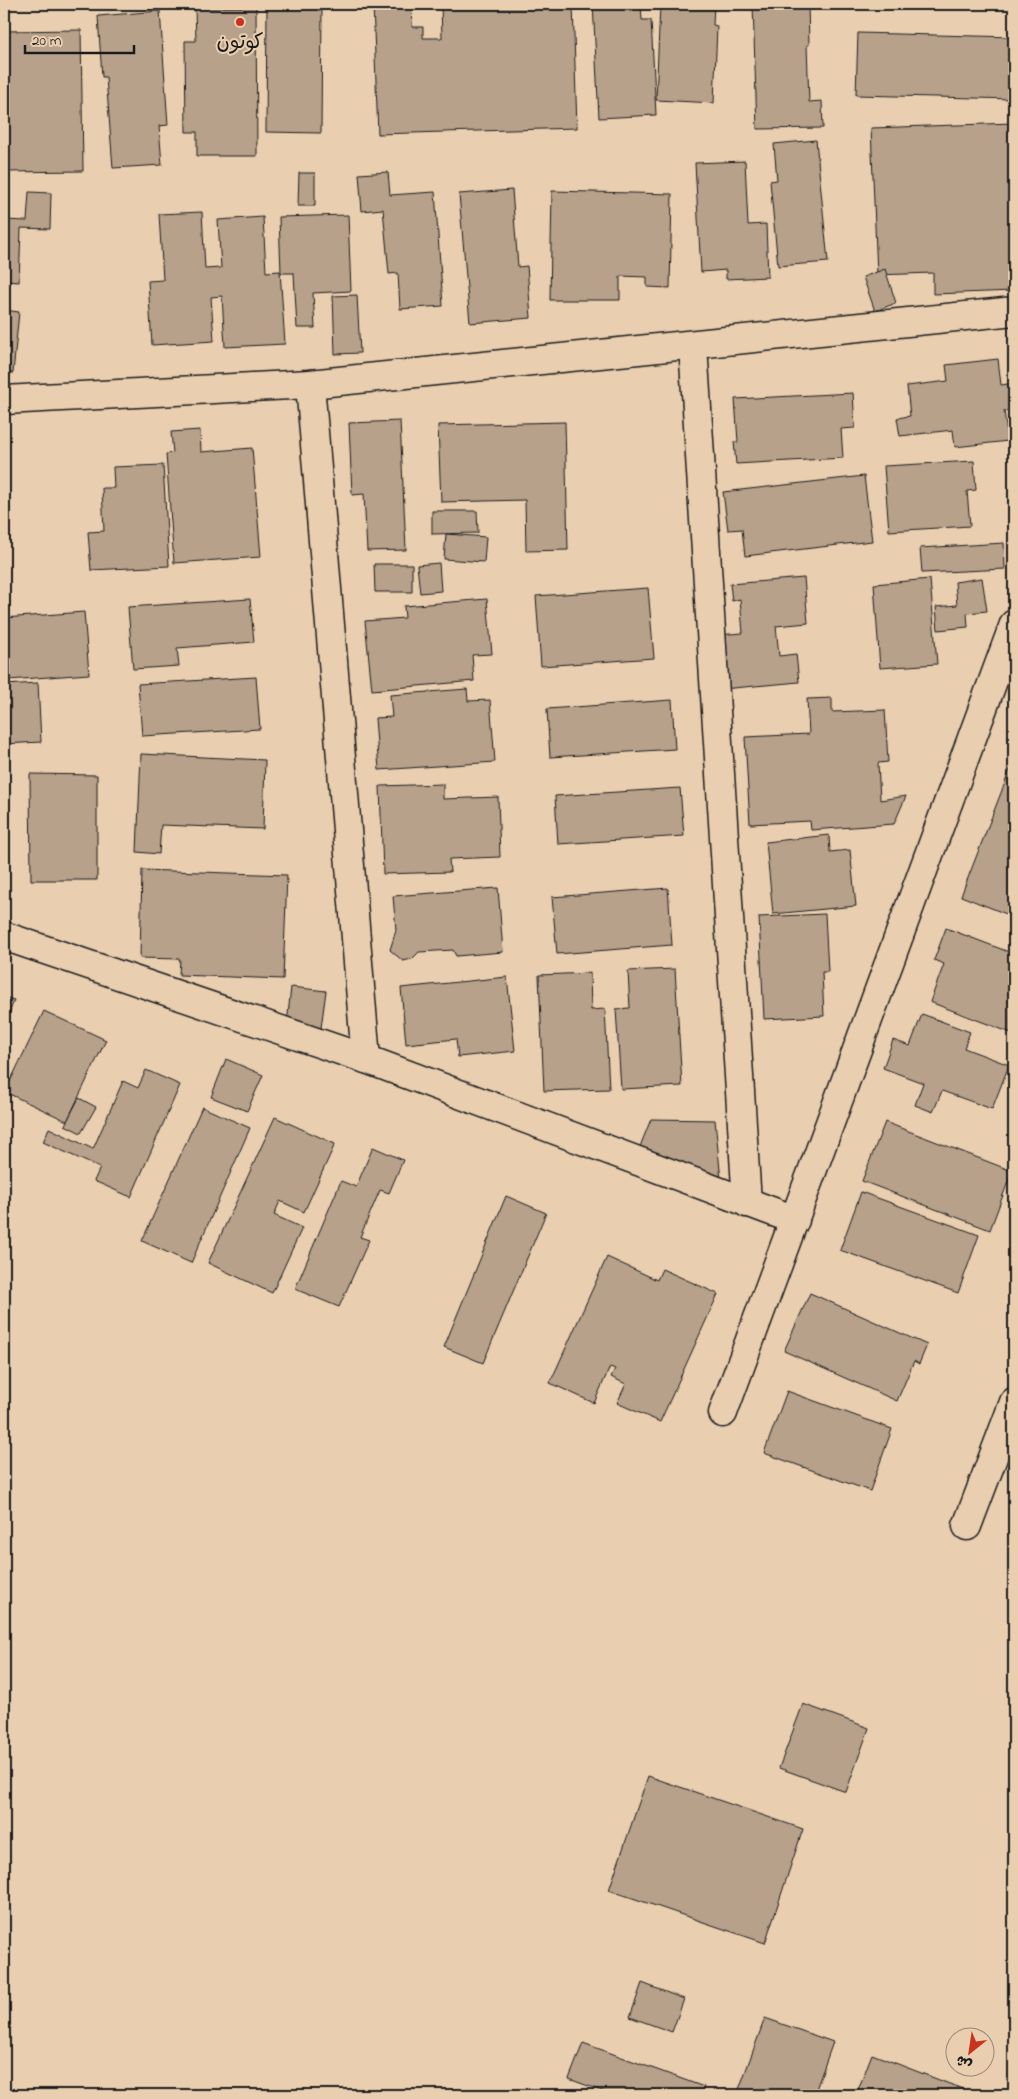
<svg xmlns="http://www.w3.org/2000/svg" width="1018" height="2099" font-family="'Indie Flower','Playpen Sans Arabic',sans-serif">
	<rect width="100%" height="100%" fill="#e9ceb0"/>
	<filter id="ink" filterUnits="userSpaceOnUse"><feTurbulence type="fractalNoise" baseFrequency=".02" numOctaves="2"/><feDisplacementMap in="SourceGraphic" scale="10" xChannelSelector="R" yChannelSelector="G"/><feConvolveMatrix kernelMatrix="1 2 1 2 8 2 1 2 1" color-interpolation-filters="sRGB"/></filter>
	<g filter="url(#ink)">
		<g fill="#b7a18b" stroke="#1c1c1c">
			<path d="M267 4H322L321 133 266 132Z"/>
			<path d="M373 4H411L412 27H423V38H442L441 4H573L577 128 378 134Z"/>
			<path d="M593 4H641L642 20H651L656 115 599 118Z"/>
			<path d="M655 4H714L713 25 717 26 714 103 656 100 660 5Z"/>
			<path d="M753 4H808L809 45H807L809 102 822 101 823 128 757 129Z"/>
			<rect x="821" y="4" width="154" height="1"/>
			<path d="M256 7 257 156H197V132H186L185 41H196L195 8Z"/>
			<path d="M160 11 168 125 159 126 162 165 113 168 106 77H102L98 16Z"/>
			<path d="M81 30 83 171 4 172V31Z"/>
			<path d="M858 33 1014 37V99L856 95Z"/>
			<path d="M1014 123V291L933 294V273L877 275 871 128Z"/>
			<path d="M816 140 828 262 778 266 770 181 777 180 774 144Z"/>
			<path d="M745 161 748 225 766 224 768 277 726 279V270L701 272 695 163Z"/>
			<path d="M388 172 390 195 435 192 443 306 400 309 398 273 389 274 383 209 362 211 359 174Z"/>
			<path d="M299 173H315V206H298Z"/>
			<path d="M512 190 518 267 527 266 531 318 470 323 459 194Z"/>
			<path d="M552 191 672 194 670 288 647 287V277L620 276V300H550Z"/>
			<path d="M29 192 51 193 50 229 21 228 19 282 4 281V220L27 221Z"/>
			<path d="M202 212 205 269 221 268 218 220 263 217 266 272 280 271 285 344 225 347 222 296 211 297 214 341 152 345 148 281 163 280 159 214Z"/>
			<path d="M348 215 351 291 313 293 315 328H297L294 273H281L279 217Z"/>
			<path d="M885 269 896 303 875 311 863 277Z"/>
			<path d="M357 295 360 353 335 354 333 296Z"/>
			<path d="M4 310 19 312 13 373 4 372Z"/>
			<path d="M998 359 1001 385 1014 383V410L1004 411 1008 441 955 447 953 430 900 436 897 418 910 416 907 386 948 381 946 365Z"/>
			<path d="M853 393 855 428 841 429 843 458 736 464 734 442H738L735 399Z"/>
			<path d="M400 421 406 550 367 551 364 494 352 495 349 423Z"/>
			<path d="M565 422 568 550 526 551 525 500 441 502 438 425Z"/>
			<path d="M200 430 201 452 252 448 261 557 174 563 166 454 173 453 171 432Z"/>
			<path d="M974 461 976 490 967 491 970 526 889 531 884 466Z"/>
			<path d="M163 465 169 566 91 570 88 532 104 531 102 488H114L113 467Z"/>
			<path d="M864 476 872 541 745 556 742 529 728 530 723 492Z"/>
			<path d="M432 511H477L478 533 432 534Z"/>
			<path d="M446 534 486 537 484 562 444 559Z"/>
			<path d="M1004 543 1005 569 922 573 920 548Z"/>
			<path d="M439 563 441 591 420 593 417 565Z"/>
			<path d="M374 564H412V592H375Z"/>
			<path d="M804 578 808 623 776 626 779 656 796 654 799 682 722 689 717 635 743 633 740 599 732 601 730 584Z"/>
			<path d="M982 578 987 611 967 613 968 627 938 630 936 607 957 605 955 582Z"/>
			<path d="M930 579 937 664 880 668 874 584Z"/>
			<path d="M648 588 654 658 541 666 536 596Z"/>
			<path d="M250 599 254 642 177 648 179 666 133 669 128 607Z"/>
			<path d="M487 599 492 654 472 655 474 681 372 690 365 621 405 618 404 606Z"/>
			<path d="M84 612 89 674 8 680 4 618Z"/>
			<path d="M256 677 260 729 142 736 138 684Z"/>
			<path d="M38 683 41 742 4 744V685Z"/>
			<path d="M467 689 468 701 490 700 495 762 379 770 375 718 392 717 390 695Z"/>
			<path d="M832 698V712L885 710 888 762 878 763 880 800 906 796 894 824 811 830 810 821 750 824 745 737 809 734 807 699Z"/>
			<path d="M672 700 675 749 550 757 547 709Z"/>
			<path d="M141 754 265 760 263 829 161 825 159 854 137 852Z"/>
			<path d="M1011 767 1014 768V917L961 896Z"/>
			<path d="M30 774 97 775V880H31Z"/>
			<path d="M443 784V799L498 797 500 857 449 859 450 872 383 874 380 786Z"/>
			<path d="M680 788 684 836 558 844 555 796Z"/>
			<path d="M829 835 830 852 850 850 856 906 773 914 766 842Z"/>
			<path d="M4 852 9 853 8 886H4Z"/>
			<path d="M142 870 287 875 283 979 179 975 180 959 140 958Z"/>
			<path d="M498 888 503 952 456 956 453 950 419 952 412 959 403 961 390 950 396 930 393 896Z"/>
			<path d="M668 888 672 945 557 954 552 897Z"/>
			<path d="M825 914 828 972H822L824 1016 764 1019 759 917Z"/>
			<path d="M946 928 1014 954V1034L930 1002 944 964 934 960Z"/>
			<path d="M675 969 682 1086 621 1089 616 1009 630 1008 628 971Z"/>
			<path d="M590 973 591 1010 605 1009 609 1089 544 1091 539 975Z"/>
			<path d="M507 977 515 1051 458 1057 456 1039 406 1044 401 988Z"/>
			<path d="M291 987 326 991 321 1028 287 1024Z"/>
			<path d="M4 997 14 1000 4 1028Z"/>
			<path d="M44 1011 106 1040 67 1121 5 1092Z"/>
			<path d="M922 1014 970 1032 964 1048 1009 1065 992 1109 942 1091 933 1112 915 1105 923 1083 883 1068 893 1040 910 1046Z"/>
			<path d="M226 1059 263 1075 247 1111 211 1097Z"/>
			<path d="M146 1070 180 1085 131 1197 94 1181 100 1168 43 1142 49 1128 93 1149 123 1081 138 1088Z"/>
			<path d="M79 1098 96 1107 81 1133 65 1125Z"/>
			<path d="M202 1107 250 1128 191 1263 142 1241Z"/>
			<path d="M275 1117 335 1144 304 1212 280 1201 274 1215 302 1228 272 1293 208 1263Z"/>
			<path d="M651 1119 715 1120 721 1180 639 1149Z"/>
			<path d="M885 1122 1012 1171 990 1230 862 1181Z"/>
			<path d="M373 1147 403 1160 389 1193 380 1190 360 1237 369 1240 339 1307 295 1289 341 1181 356 1187Z"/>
			<path d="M861 1192 979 1235 958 1293 840 1250Z"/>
			<path d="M506 1196 546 1213 483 1363 444 1347Z"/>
			<path d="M607 1257 657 1280 662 1269 718 1294 660 1422 617 1403 626 1384 611 1377 615 1369 610 1367 594 1403 550 1383Z"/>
			<path d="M810 1293 927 1345 919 1364 914 1361 897 1401 784 1351Z"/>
			<path d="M787 1391 892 1429 870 1491 764 1453Z"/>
			<path d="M803 1704 869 1728 846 1792 779 1768Z"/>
			<path d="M648 1776 803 1829 765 1943 609 1890Z"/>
			<path d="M642 1983 684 1999 672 2032 630 2017Z"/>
			<path d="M765 2018 833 2042 814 2095H737Z"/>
			<path d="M583 2043 704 2087 701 2095H613L569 2079Z"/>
			<path d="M872 2054 978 2095H856Z"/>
		</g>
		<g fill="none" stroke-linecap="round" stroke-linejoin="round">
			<g stroke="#1c1c1c" stroke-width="31">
				<g id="minor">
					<path d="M693 345 747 1203"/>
					<path d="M310 384 366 1059"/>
					<path d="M4 400 310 384 1014 311"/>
					<path d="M4 936 366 1059 795 1220"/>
					<path d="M723 1413 1014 624"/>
					<path d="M967 1526 1014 1402"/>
				</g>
			</g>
			<use href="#minor" stroke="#e9ceb0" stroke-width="28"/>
		</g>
	</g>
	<circle fill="#c8321e" stroke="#e9ceb0" stroke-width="2" cx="240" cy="22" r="5"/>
	<g text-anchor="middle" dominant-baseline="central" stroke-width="4" stroke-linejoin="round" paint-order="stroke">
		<g font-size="21" fill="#1c1c1c" stroke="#e9ceb0">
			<text x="240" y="43">كوتون</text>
		</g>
	</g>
	<rect width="1018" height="2099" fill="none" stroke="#e9ceb0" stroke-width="20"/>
	<rect x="10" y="10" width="998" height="2079" fill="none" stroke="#1c1c1c" stroke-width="2" filter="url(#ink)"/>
	<g transform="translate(970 2052) rotate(210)"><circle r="24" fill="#e9ceb0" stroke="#978775"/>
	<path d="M0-4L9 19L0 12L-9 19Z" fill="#c8321e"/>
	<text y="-8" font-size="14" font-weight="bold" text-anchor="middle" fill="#1c1c1c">ش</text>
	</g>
	<path d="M25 45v8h109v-8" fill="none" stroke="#1c1c1c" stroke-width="2.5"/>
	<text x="32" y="45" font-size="15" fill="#1c1c1c" stroke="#e9ceb0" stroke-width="4" paint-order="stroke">20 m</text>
</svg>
